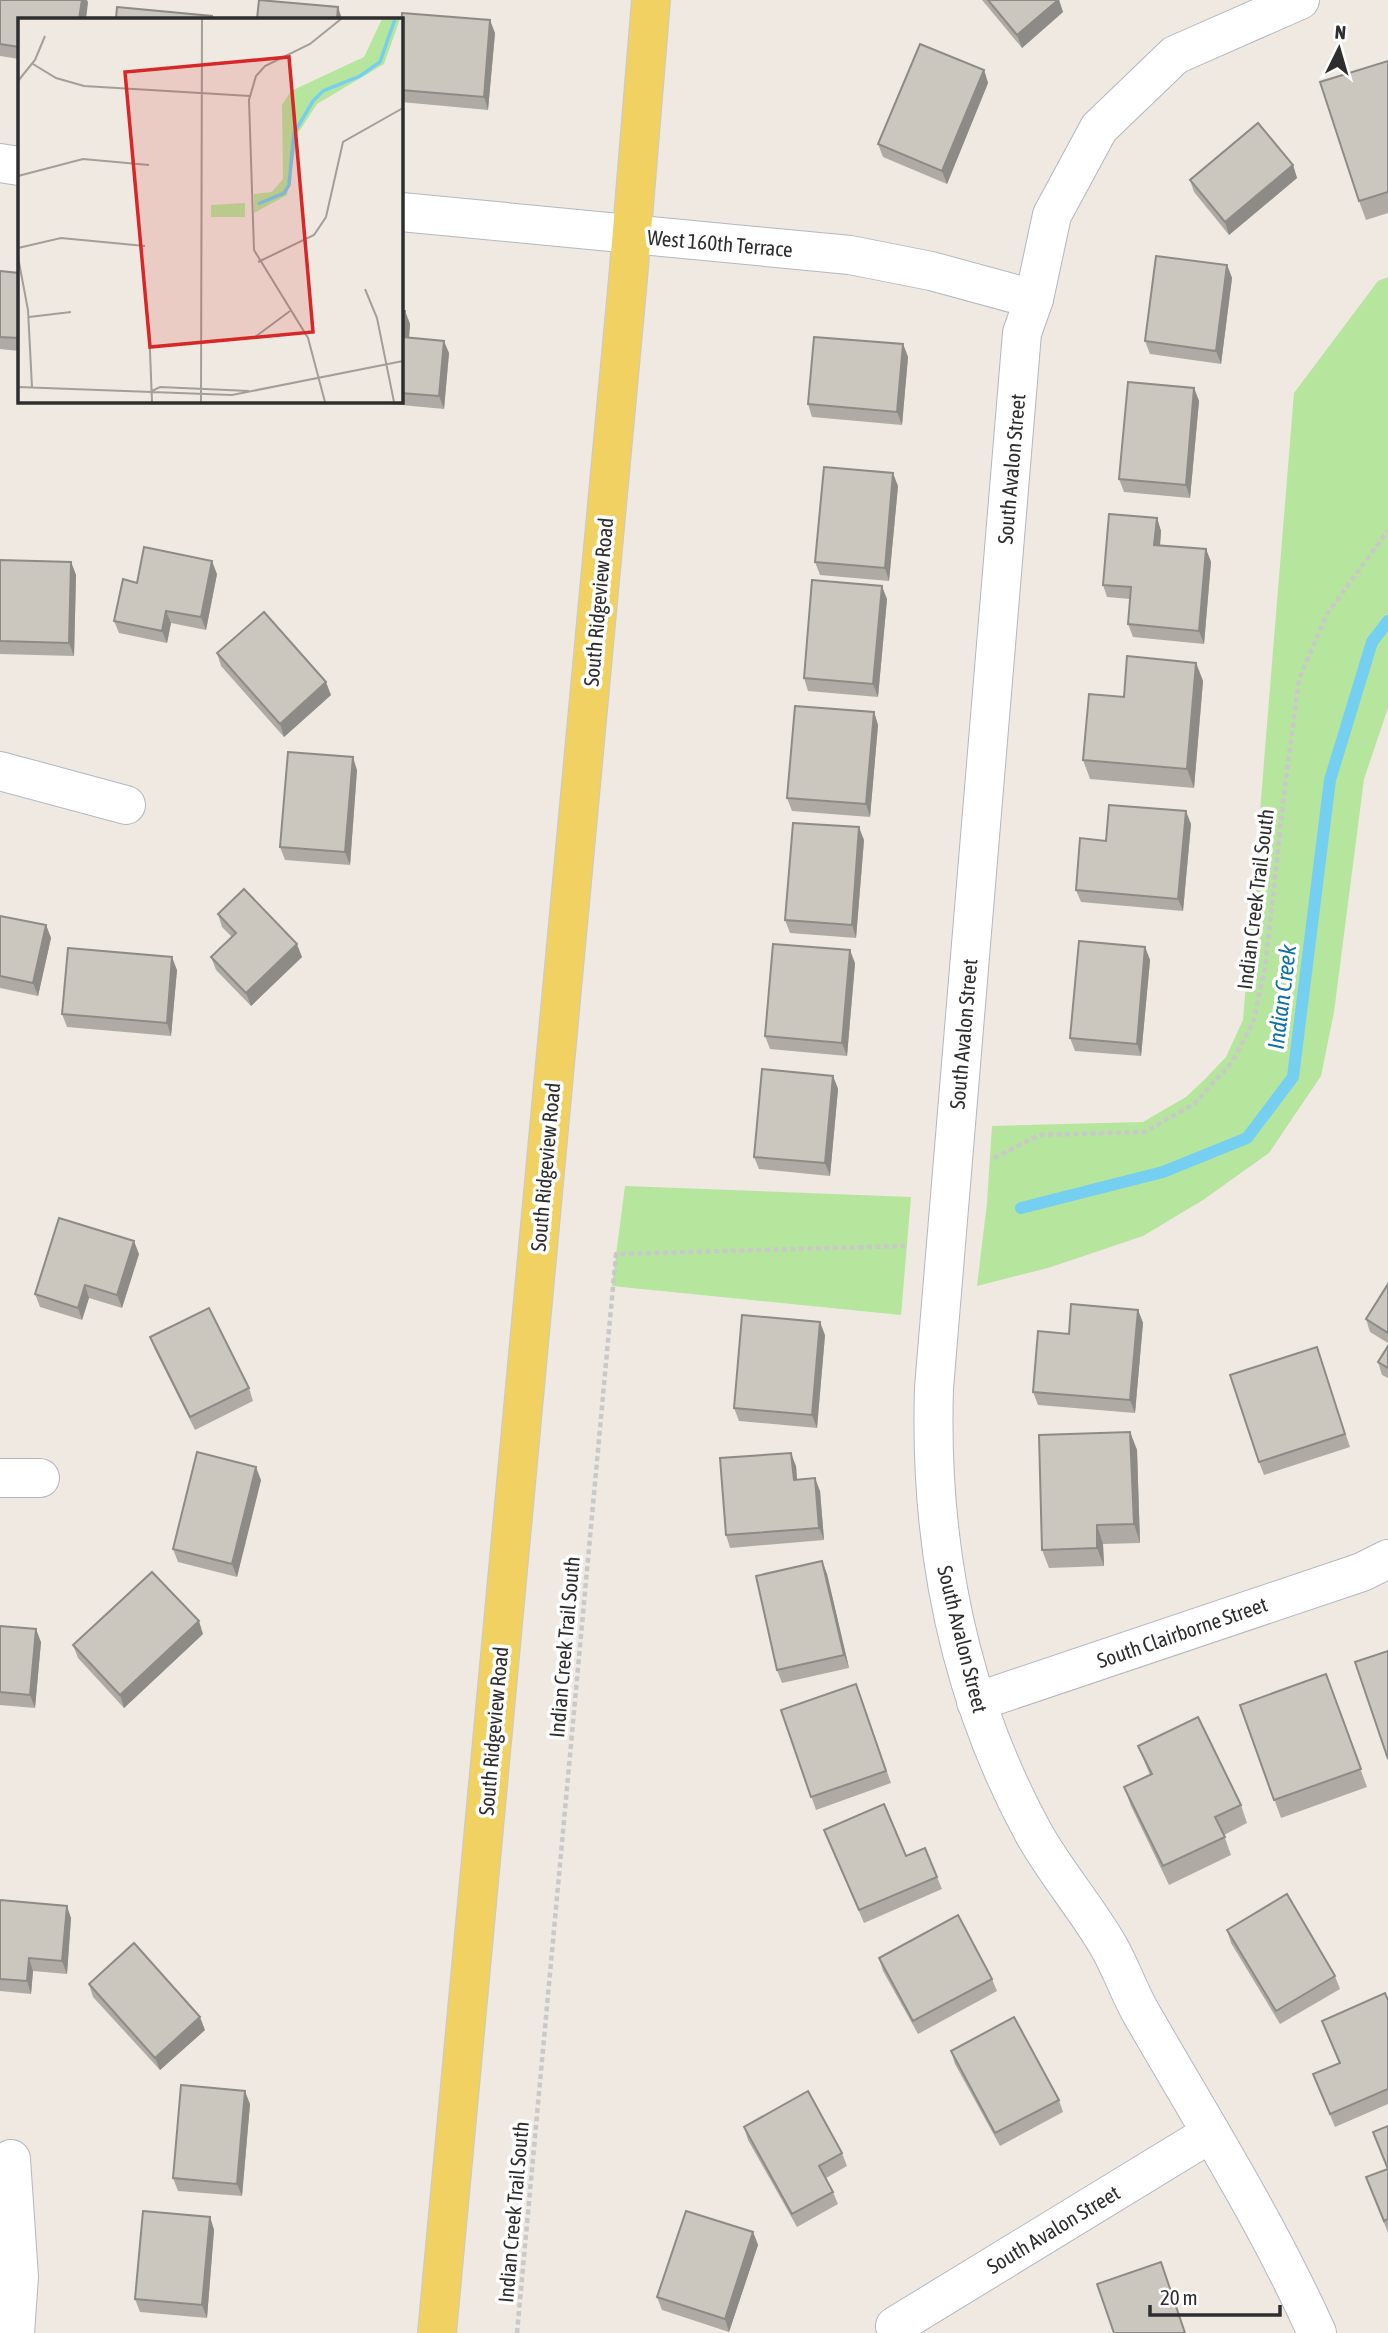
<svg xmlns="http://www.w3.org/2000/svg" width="1388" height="2333" font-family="'Asap Condensed',sans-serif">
	<rect width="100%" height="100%" fill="#efe9e1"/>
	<g fill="#b6e59e">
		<path d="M1388 277V708L1364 779 1334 1012 1321 1076 1269 1153 1203 1200 1143 1236 1048 1268 977 1286 987 1203 992 1126 1143 1122 1186 1097 1205 1079 1226 1057 1243 1020 1294 393 1378 281Z"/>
		<path d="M625 1186 911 1197 901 1315 612 1286Z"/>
	</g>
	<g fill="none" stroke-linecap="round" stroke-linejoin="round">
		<path stroke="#75cff0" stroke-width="12" d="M1021 1208 1163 1172 1247 1138 1293 1077 1330 780 1372 642 1388 621"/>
		<g stroke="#b4b7c1" stroke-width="40">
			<g id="minor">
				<path d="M1300 0 1175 55 1099 128 1052 215 1034 299 1022 333 934 1388C929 1544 958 1694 1033 1832 1055 1872 1086 1907 1109 1947 1121 1968 1129 1992 1141 2013 1202 2119 1267 2222 1317 2333"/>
				<path d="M0 163 19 166"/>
				<path d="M401 212 850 255 931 271 1034 299"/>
				<path d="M0 771 126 805"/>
				<path d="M0 1478H40"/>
				<path d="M976 1702 1362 1572 1388 1559"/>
				<path d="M11 2159 19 2277 15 2333"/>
				<path d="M895 2326 1211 2133"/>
			</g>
		</g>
		<g stroke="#c9c9c9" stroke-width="40">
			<path id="major" d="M437 2333 628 279 651 0"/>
		</g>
		<g stroke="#c9c9c9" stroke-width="4.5" stroke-dasharray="5 3.5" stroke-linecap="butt">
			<path d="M994 1158 1040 1135 1144 1132 1194 1104 1232 1062 1253 1023 1265 968 1285 786 1299 679 1327 614 1388 530"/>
			<path d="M517 2333 616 1254 905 1246"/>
		</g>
		<use href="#minor" stroke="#fff" stroke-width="38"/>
		<use href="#major" stroke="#f2d163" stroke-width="38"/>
	</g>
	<g fill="#afaba4">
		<path d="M0 0H87L88 3 19 19V59L0 56Z"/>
		<path d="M982 0H1059L1063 12 1022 48Z"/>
		<path d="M401 32 495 33 488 110 401 102Z"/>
		<path d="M1388 61V213L1366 220 1359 201Z"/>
		<path d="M984 70 988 83 947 184 883 157 878 144Z"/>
		<path d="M1293 165 1297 178 1229 235 1194 192 1190 180Z"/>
		<path d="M1227 265 1232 278 1221 364 1150 354 1145 341Z"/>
		<path d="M0 271 19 273V351L0 349Z"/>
		<path d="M401 311H405L410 324 409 337 449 353 444 409 359 401H401Z"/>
		<path d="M903 344 908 357 902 425 812 417 808 404Z"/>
		<path d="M1194 388 1199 401 1190 498 1124 492 1119 479Z"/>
		<path d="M898 486 889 581 820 575 815 562Z"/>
		<path d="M1157 518 1161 531 1160 545 1206 549 1211 562 1204 644 1133 637 1128 624 1130 599 1107 597 1103 585Z"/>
		<path d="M0 560 71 562 76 575 74 656 0 654Z"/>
		<path d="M217 574 206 630 171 623 167 643 119 633 114 621 137 583Z"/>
		<path d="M887 599 878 697 808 691 804 678Z"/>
		<path d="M217 653 331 695 284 737 221 666Z"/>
		<path d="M1196 663 1203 681 1194 788 1090 779 1083 760 1124 697Z"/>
		<path d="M874 712 878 725 870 817 792 811 787 798Z"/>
		<path d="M357 770 350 865 285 860 280 847Z"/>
		<path d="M1191 824 1183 911 1081 902 1076 890Z"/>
		<path d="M864 840 856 938 790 933 785 920Z"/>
		<path d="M218 914 302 957 251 1006 216 970 211 957 232 937 222 927Z"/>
		<path d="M0 916 46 925 51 938 38 996 0 988Z"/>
		<path d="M1145 947 1150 960 1141 1056 1075 1051 1070 1038Z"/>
		<path d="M855 963 847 1056 770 1049 765 1036Z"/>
		<path d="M177 970 171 1036 67 1027 62 1014Z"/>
		<path d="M833 1076 838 1089 830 1176 759 1169 754 1157Z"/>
		<path d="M139 1254 122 1308 89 1298 82 1320 40 1307 35 1294Z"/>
		<path d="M1388 1284V1343L1370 1332 1366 1319Z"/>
		<path d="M1138 1310 1143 1323 1135 1413 1038 1405 1033 1392 1069 1334Z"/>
		<path d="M825 1335 817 1428 739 1421 734 1408Z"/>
		<path d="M150 1337 249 1388 253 1401 195 1430 155 1350Z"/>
		<path d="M1388 1346V1378L1382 1375 1378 1362Z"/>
		<path d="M1321 1360 1350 1447 1264 1475 1259 1462Z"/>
		<path d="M1130 1432 1137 1450 1140 1543 1103 1544 1104 1566 1049 1568 1042 1550Z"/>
		<path d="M796 1466 797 1479 820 1491 824 1540 730 1548 726 1535Z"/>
		<path d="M261 1480 237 1577 178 1562 173 1549Z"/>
		<path d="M822 1561 827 1574 849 1668 782 1683 777 1670Z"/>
		<path d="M0 1626 41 1642 35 1708 0 1705Z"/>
		<path d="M203 1634 124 1708 78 1658 73 1645Z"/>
		<path d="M1326 1674 1367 1787 1281 1818 1240 1705Z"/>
		<path d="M856 1684 891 1783 816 1810 781 1710Z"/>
		<path d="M1138 1746 1241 1805 1247 1823 1224 1835 1231 1855 1169 1885 1131 1806 1124 1787 1150 1775Z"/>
		<path d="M824 1830 906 1856 937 1877 942 1889 864 1923Z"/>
		<path d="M0 1900 71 1918 67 1974 33 1971 31 1994 0 1991Z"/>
		<path d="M1227 1930 1335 1976 1340 1989 1280 2024 1231 1943Z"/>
		<path d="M879 1958 992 1979 997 1991 918 2034 883 1971Z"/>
		<path d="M89 1984 205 2030 160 2070 93 1997Z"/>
		<path d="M1388 2000V2104L1335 2127 1313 2074 1339 2063 1322 2021Z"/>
		<path d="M951 2051 1059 2100 1063 2112 1000 2146 955 2064Z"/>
		<path d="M250 2104 242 2196 178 2191 173 2178Z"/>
		<path d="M1388 2126V2233L1371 2190 1387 2169Z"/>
		<path d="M744 2127 842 2153 847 2166 826 2178 833 2192 838 2204 797 2227 748 2140Z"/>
		<path d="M210 2217 214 2230 207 2318 140 2312 135 2299Z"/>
		<path d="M753 2232 758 2245 729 2332 662 2310 657 2297Z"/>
	</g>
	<g fill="#8e8b86">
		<path d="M82 0H87L88 3 86 19H79Z"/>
		<path d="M1058 0H1059L1063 12 1022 48 1017 35Z"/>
		<path d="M338 7 342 19H337Z"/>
		<path d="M490 20 495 33 488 110 484 97Z"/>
		<path d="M984 70 988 83 947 184 942 171Z"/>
		<path d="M1293 165 1297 178 1229 235 1225 222Z"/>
		<path d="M1227 265 1232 278 1221 364 1216 351Z"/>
		<path d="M405 311 410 324 408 350 403 337Z"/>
		<path d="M444 341 449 353 444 409 439 396Z"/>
		<path d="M903 344 908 357 902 425 897 412Z"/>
		<path d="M1194 388 1199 401 1190 498 1186 485Z"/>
		<path d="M893 473 898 486 889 581 885 568Z"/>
		<path d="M1157 518 1161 531 1159 558 1154 545Z"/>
		<path d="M1206 549 1211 562 1204 644 1199 631Z"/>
		<path d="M212 561 217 574 206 630 201 617Z"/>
		<path d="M71 562 76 575 74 656 69 643Z"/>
		<path d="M882 586 887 599 878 697 873 684Z"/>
		<path d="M166 611 171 623 167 643 162 631Z"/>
		<path d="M1196 663 1203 681 1194 788 1187 769Z"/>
		<path d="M326 682 331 695 284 737 280 724Z"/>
		<path d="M874 712 878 725 870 817 866 804Z"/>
		<path d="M353 757 357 770 350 865 345 852Z"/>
		<path d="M1186 811 1191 824 1183 911 1178 899Z"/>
		<path d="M859 827 864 840 856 938 852 925Z"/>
		<path d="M46 925 51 938 38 996 33 983Z"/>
		<path d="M297 944 302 957 251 1006 246 993Z"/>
		<path d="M1145 947 1150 960 1141 1056 1137 1044Z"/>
		<path d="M850 950 855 963 847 1056 842 1043Z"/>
		<path d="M172 957 177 970 171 1036 167 1023Z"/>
		<path d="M833 1076 838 1089 830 1176 825 1163Z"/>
		<path d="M134 1241 139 1254 122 1308 117 1295Z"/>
		<path d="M85 1285 89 1298 82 1320 78 1308Z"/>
		<path d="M1138 1310 1143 1323 1135 1413 1130 1400Z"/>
		<path d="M820 1322 825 1335 817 1428 812 1415Z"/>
		<path d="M1130 1432 1137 1450 1140 1543 1134 1524Z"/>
		<path d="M791 1453 796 1466 798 1493 794 1480Z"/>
		<path d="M256 1467 261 1480 237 1577 232 1564Z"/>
		<path d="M815 1478 820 1491 824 1540 819 1528Z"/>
		<path d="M1097 1525 1103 1544 1104 1566 1097 1548Z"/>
		<path d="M822 1561 827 1574 849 1668 844 1655Z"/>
		<path d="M199 1621 203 1634 124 1708 120 1695Z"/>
		<path d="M36 1629 41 1642 35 1708 30 1695Z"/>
		<path d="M67 1906 71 1918 67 1974 62 1961Z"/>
		<path d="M29 1958 33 1971 31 1994 27 1981Z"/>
		<path d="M200 2017 205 2030 160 2070 155 2058Z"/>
		<path d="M245 2091 250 2104 242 2196 237 2184Z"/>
		<path d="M210 2217 214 2230 207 2318 202 2305Z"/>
		<path d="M753 2232 758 2245 729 2332 725 2319Z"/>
	</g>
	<g fill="#cbc7bf" stroke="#8e8b86" stroke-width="2">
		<path d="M0 0H82L79 19H19V47L0 44Z"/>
		<path d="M259 0 338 7 337 19H257Z"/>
		<path d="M988 0H1058L1017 35Z"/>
		<path d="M117 7 212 16V19H116Z"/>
		<path d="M402 13 490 20 484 97 401 90V32Z"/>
		<path d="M920 44 984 70 942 171 878 144Z"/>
		<path d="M1388 61V192L1359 201 1320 82Z"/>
		<path d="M1258 123 1293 165 1225 222 1190 180Z"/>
		<path d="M1156 256 1227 265 1216 351 1145 341Z"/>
		<path d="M0 271 19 273V338L0 337Z"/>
		<path d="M401 311H405L403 337 444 341 439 396 401 393Z"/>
		<path d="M814 337 903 344 897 412 808 404Z"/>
		<path d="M1128 382 1194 388 1186 485 1119 479Z"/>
		<path d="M824 467 893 473 885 568 815 562Z"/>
		<path d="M1109 514 1157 518 1154 545 1206 549 1199 631 1128 624 1131 587 1103 585Z"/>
		<path d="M144 547 212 561 201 617 166 611 162 631 114 621 123 579 137 583Z"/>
		<path d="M0 560 71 562 69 643 0 641Z"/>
		<path d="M812 580 882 586 873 684 804 678Z"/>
		<path d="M264 612 326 682 280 724 217 653Z"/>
		<path d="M1127 656 1196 663 1187 769 1083 760 1089 694 1124 697Z"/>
		<path d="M795 706 874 712 866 804 787 798Z"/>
		<path d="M288 752 353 757 345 852 280 847Z"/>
		<path d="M1109 805 1186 811 1178 899 1076 890 1080 838 1106 841Z"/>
		<path d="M793 823 859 827 852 925 785 920Z"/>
		<path d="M244 889 297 944 246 993 211 957 236 933 218 914Z"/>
		<path d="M0 916 46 925 33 983 0 976Z"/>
		<path d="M1079 941 1145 947 1137 1044 1070 1038Z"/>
		<path d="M773 944 850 950 842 1043 765 1036Z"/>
		<path d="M68 948 172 957 167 1023 62 1014Z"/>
		<path d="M762 1069 833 1076 825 1163 754 1157Z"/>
		<path d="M59 1218 134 1241 117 1295 85 1285 78 1308 35 1294Z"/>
		<path d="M1388 1284V1333L1366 1319Z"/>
		<path d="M1071 1304 1138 1310 1130 1400 1033 1392 1038 1331 1069 1334Z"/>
		<path d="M209 1308 249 1388 190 1417 150 1337Z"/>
		<path d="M742 1315 820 1322 812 1415 734 1408Z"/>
		<path d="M1388 1346V1368L1378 1362Z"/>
		<path d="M1317 1347 1345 1434 1259 1462 1230 1375Z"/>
		<path d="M1130 1432 1134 1524 1097 1525V1548L1042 1550 1039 1435Z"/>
		<path d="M197 1452 256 1467 232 1564 173 1549Z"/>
		<path d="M791 1453 794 1480 815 1478 819 1528 726 1535 720 1458Z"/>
		<path d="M822 1561 844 1655 777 1670 756 1576Z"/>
		<path d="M152 1572 199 1621 120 1695 73 1645Z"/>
		<path d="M0 1626 36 1629 30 1695 0 1692Z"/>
		<path d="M1388 1651V1759L1355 1662Z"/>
		<path d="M1326 1674 1361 1769 1274 1800 1240 1705Z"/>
		<path d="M856 1684 886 1771 811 1797 781 1710Z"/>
		<path d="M1198 1717 1241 1805 1215 1817 1225 1837 1163 1866 1124 1787 1152 1774 1138 1746Z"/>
		<path d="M884 1804 906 1856 925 1848 937 1877 859 1910 824 1830Z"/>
		<path d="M1287 1894 1335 1976 1276 2011 1227 1930Z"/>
		<path d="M0 1900 67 1906 62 1961 29 1958 27 1981 0 1979Z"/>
		<path d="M958 1915 992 1979 913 2021 879 1958Z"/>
		<path d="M134 1943 200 2017 155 2058 89 1984Z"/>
		<path d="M1385 1993 1388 2000V2089L1330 2114 1313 2074 1340 2063 1322 2021Z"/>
		<path d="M1014 2017 1059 2100 995 2133 951 2051Z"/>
		<path d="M181 2085 245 2091 237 2184 173 2178Z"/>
		<path d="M808 2091 842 2153 819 2166 833 2192 792 2214 744 2127Z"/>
		<path d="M1388 2126V2219L1384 2221 1366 2177 1388 2169 1373 2132Z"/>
		<path d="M143 2211 210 2217 202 2305 135 2299Z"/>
		<path d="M686 2211 753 2232 725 2319 657 2297Z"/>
		<path d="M1161 2262 1185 2333H1114L1097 2284Z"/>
	</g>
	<g text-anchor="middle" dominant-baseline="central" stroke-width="7" stroke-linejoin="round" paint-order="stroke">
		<g font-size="21" fill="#2e2e2e" stroke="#fff">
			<text transform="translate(720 243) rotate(5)">West 160th Terrace</text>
			<text transform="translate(1011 469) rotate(-85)">South Avalon Street</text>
			<text transform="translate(598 602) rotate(-85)">South Ridgeview Road</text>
			<text transform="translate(1255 899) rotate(-83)">Indian Creek Trail South</text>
			<text transform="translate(963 1034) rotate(-85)">South Avalon Street</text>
			<text transform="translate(545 1167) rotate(-85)">South Ridgeview Road</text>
			<text transform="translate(1182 1632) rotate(-19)">South Clairborne Street</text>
			<text transform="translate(963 1639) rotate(76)">South Avalon Street</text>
			<text transform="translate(564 1647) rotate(-85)">Indian Creek Trail South</text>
			<text transform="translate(493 1731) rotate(-85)">South Ridgeview Road</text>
			<text transform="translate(513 2212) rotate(-85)">Indian Creek Trail South</text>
			<text transform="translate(1053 2229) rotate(-31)">South Avalon Street</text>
		</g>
		<g font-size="23" font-style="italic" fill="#0d6fa3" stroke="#fff">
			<text transform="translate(1282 997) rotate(-83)">Indian Creek</text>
		</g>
	</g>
	<g transform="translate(18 18)">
		<rect width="385" height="385" fill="#efe9e1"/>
		<path d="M364 1H382L366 46 299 86 280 115 269 177 236 195V176L254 174 265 161 264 87 273 73 346 39ZM227 185V199H193V187Z" fill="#b6e59e"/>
		<path fill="none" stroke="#75cff0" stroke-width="3.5" d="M240 186 266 175 271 167 276 115 295 83 305 73 342 58 362 44 377 1"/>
		<path fill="none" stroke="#a29e99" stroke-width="2" d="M15 46 38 60 66 68 232 78M0 63 17 42 27 18M0 158 65 141 131 147M0 230 43 220 127 228M0 239 10 292 14 369M240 244 296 217 308 199 325 124 385 90M347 271 359 300 376 384M11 299 53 294M131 308 134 384M237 319 272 293M0 369 214 377 385 343M134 373 142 369 231 373M183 384 184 1M307 384 290 320 236 232 231 82 238 58 247 48 292 26 323 1"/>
		<path fill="#d62828" fill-opacity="0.15" stroke="#d62828" stroke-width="3.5" d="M271 39 295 314 132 329 107 54Z"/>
		<rect width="385" height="385" fill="none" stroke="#2e2e2e" stroke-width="3.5"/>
	</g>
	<g transform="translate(1339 49) rotate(5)" stroke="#ffffff" stroke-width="5" paint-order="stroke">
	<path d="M0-5L12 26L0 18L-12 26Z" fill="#2e2e2e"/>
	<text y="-10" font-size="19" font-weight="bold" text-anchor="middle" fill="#2e2e2e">N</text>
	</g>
	<path d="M1150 2305v10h130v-10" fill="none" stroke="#2e2e2e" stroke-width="3.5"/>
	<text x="1160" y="2305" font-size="21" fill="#2e2e2e" stroke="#ffffff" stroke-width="5" paint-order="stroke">20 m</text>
</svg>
